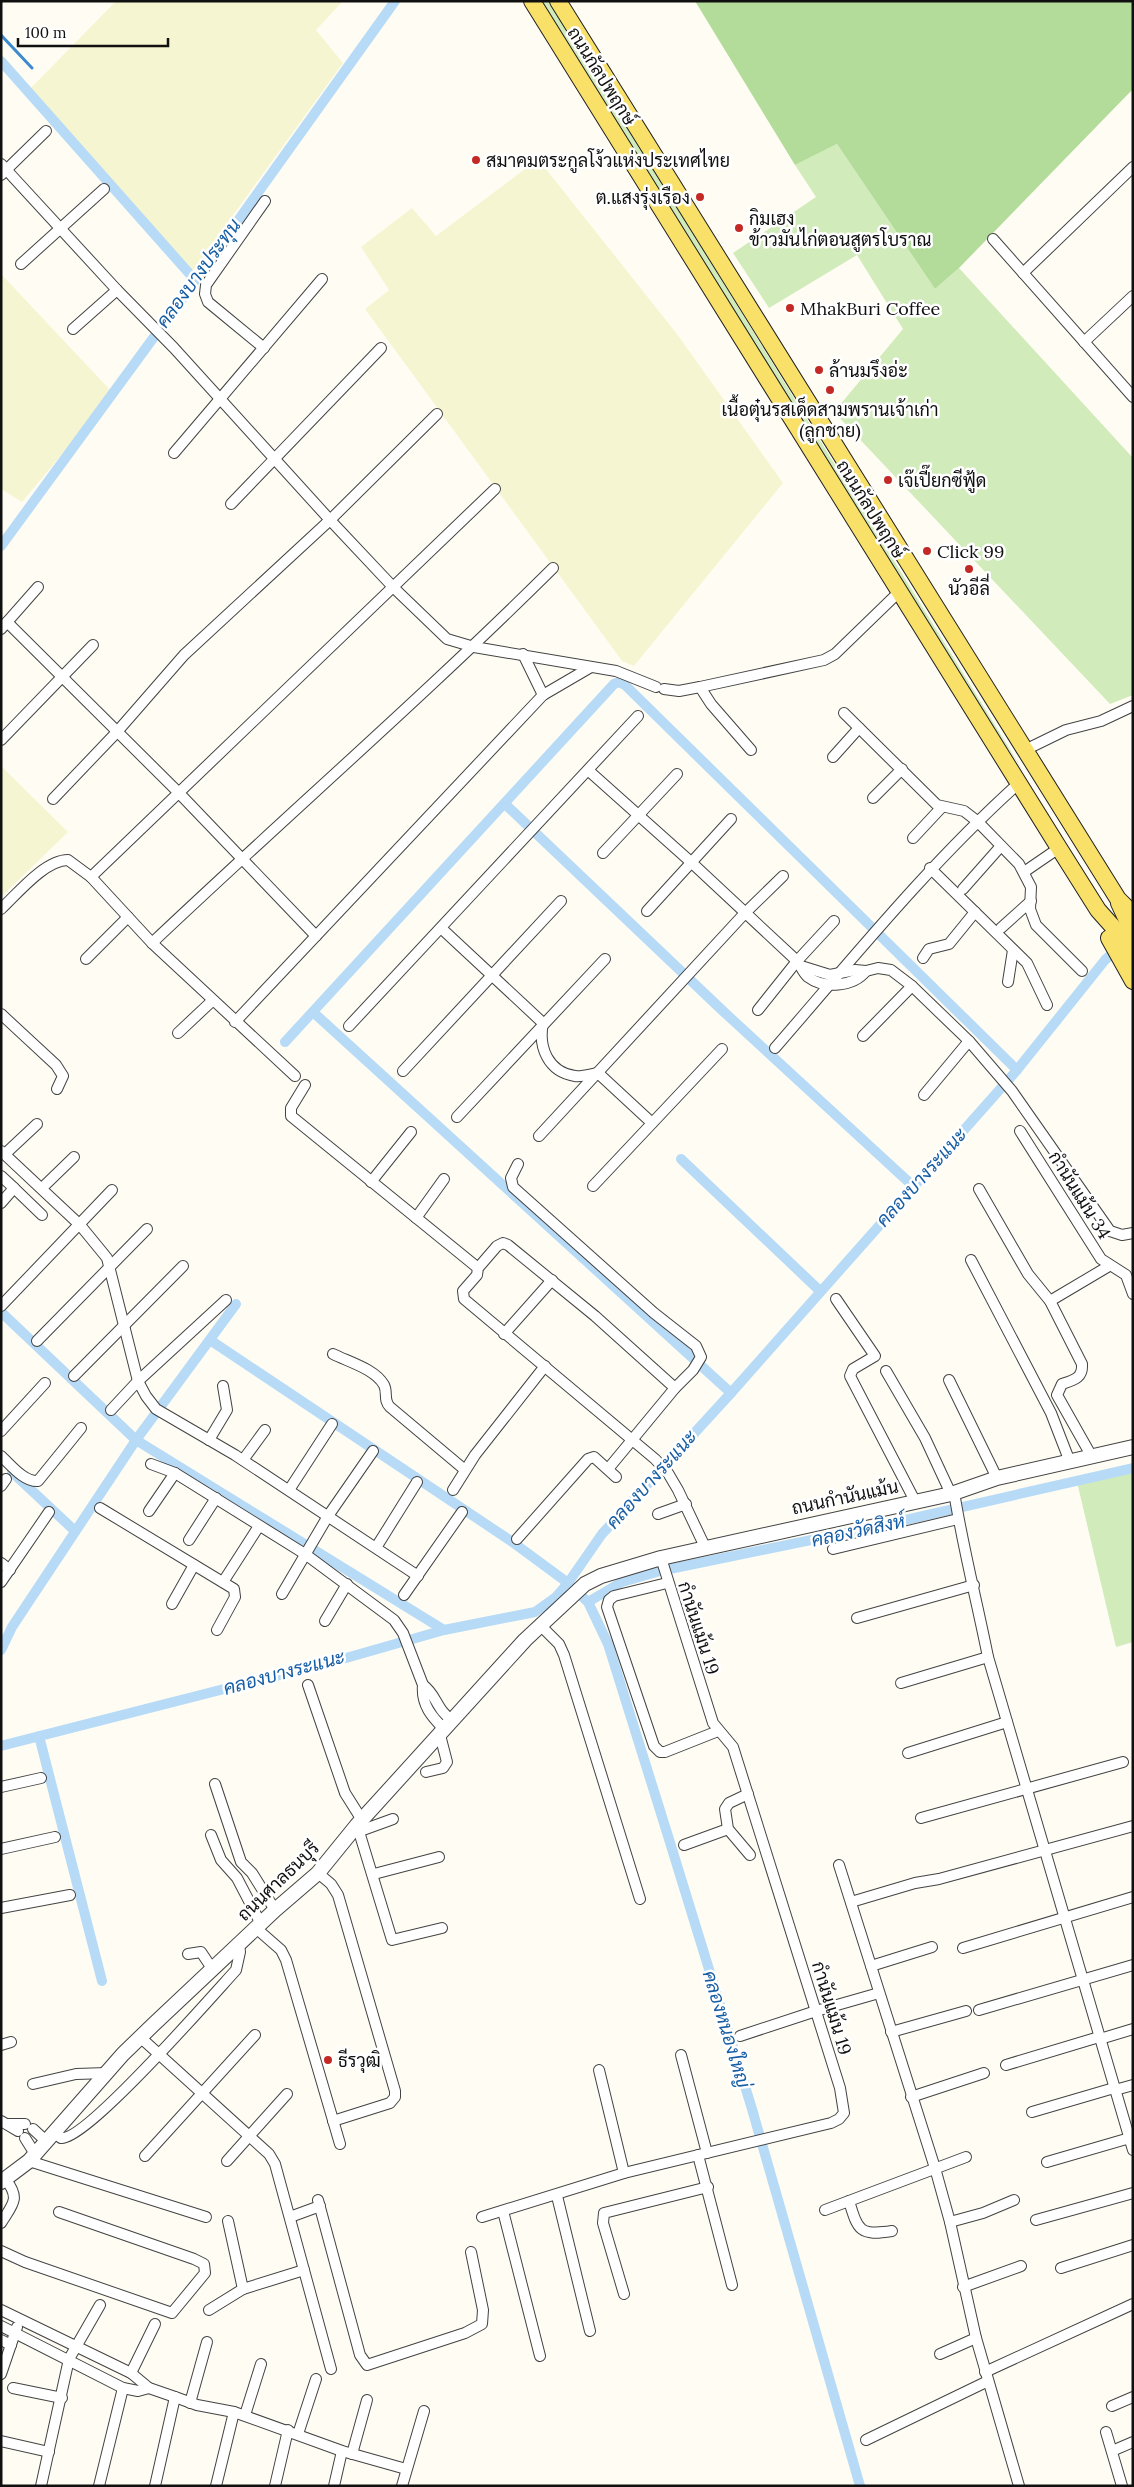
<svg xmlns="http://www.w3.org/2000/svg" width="1134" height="2487" font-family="Lora,Sarabun,serif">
	<rect width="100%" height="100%" fill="#fffdf3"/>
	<g fill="#f6f5d2">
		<path d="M116 1H343L316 30 343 63 192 272 26 93Z"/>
		<path d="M538 159 677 334 783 483 634 666 622 661 365 309 389 290 361 247 412 208 436 236Z"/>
		<path d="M1 274 113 393 22 502 1 489Z"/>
		<path d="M1 766 68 832 1 897Z"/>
	</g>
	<g fill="#d1ebbb">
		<path d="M540 1H550L1025 774 936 639Z"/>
		<path d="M837 144 935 289 959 268 1133 458V695L1110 704 834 412 903 329 857 255 769 308 733 253 816 197 795 165Z"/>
		<path d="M1133 1468V1642L1116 1647 1077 1482Z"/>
	</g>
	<path fill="#b3dc9a" d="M695 1H1133V89L959 268 935 289 837 144 795 165Z"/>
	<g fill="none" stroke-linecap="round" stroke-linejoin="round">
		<path stroke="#3d8acf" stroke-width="3" d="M1 35 32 68"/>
		<g stroke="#b7dbf7" stroke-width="10">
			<path d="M1 61 195 280"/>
			<path d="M1 546 184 296 395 1"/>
			<path d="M505 804 724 1012 913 1186"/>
			<path d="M313 1012 731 1393"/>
			<path d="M285 1042 614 684 619 682 625 685 1017 1070"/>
			<path d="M681 1159 820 1291"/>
			<path d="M1 1312 136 1440 444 1630"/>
			<path d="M210 1340 511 1541 568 1583 588 1602 608 1644 668 1836 752 2109 860 2486"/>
			<path d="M12 1472 75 1531"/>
			<path d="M588 1602 622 1582 660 1571 879 1526 1133 1468"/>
			<path d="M1 1650 12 1627 136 1440 236 1304"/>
			<path d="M39 1736 102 1981"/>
			<path d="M1 1746 346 1658 444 1630 535 1612 556 1597 568 1583 602 1534 731 1393 1017 1070 1105 960 1119 947"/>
		</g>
		<g stroke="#434343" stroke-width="12">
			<g id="minor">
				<path d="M1 164 117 290 174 348 330 520 394 588 447 639 474 647 616 671 656 687"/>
				<path d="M1 175 46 131"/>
				<path d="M993 239 1133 397"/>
				<path d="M21 264 104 189"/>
				<path d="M1023 273 1133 167"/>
				<path d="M73 329 117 290"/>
				<path d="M1084 342 1133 296"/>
				<path d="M264 348 208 302 205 294 206 285 265 201"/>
				<path d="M174 453 322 279"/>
				<path d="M231 504 381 348"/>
				<path d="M7 622 178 792 316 936"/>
				<path d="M1 629 38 587"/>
				<path d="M523 654 543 695"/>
				<path d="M700 687 711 704 751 750"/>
				<path d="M664 689 679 691 700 687 824 660 835 654 899 592"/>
				<path d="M844 713 937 805 964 811 977 821 1019 864 1031 887 1030 909 1036 925 1082 971"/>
				<path d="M1 740 93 645"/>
				<path d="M1025 750 1066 730 1101 721 1133 706"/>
				<path d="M833 757 859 728"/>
				<path d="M589 771 692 863 797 961C801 966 803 973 808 977 824 989 853 987 866 971"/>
				<path d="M873 798 902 769"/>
				<path d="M53 799 116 733 184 655 330 520 437 414"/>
				<path d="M913 838 941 808"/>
				<path d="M603 853 677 774"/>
				<path d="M930 868 1027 963 1047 1005"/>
				<path d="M1024 872 1059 848"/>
				<path d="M91 877 495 489"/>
				<path d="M963 889 1001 846"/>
				<path d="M1 909C18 893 45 860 68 860L91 877 152 943 295 1076"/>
				<path d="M647 911 731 819"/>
				<path d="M441 928 543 1023C538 1047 548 1072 575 1076 582 1077 591 1074 598 1073L652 1123"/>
				<path d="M1001 928 1031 901"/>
				<path d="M152 943C285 817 423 697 553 568"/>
				<path d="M923 958 929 949 949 944 975 912"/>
				<path d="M86 959 128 917"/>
				<path d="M801 966 830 975 855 970 866 971 878 968 891 970 912 986 969 1041 1012 1091 1110 1231 1122 1235 1133 1233"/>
				<path d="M1008 982 1013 950"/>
				<path d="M758 1010 797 961 834 921"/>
				<path d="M1 1014 56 1065 63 1076 57 1089"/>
				<path d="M235 1022 543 695 591 667"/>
				<path d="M349 1026 638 716"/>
				<path d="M178 1033 212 1001"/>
				<path d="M863 1036 912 986"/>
				<path d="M775 1048C854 957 929 864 1019 783"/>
				<path d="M403 1071 561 901"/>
				<path d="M305 1085 291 1108V1116L478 1268"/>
				<path d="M924 1095 969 1041"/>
				<path d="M457 1117 605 959"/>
				<path d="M1020 1131 1101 1259 1126 1275 1133 1294"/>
				<path d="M539 1136 745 913 783 876"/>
				<path d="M1 1151 80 1225 107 1258 138 1381 146 1396 156 1409 235 1455 418 1576"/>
				<path d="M5 1154 37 1124"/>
				<path d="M518 1164 511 1178 513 1187 654 1313 696 1346 701 1357 693 1370 675 1388 608 1469"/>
				<path d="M1 1176 14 1188 1 1203"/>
				<path d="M371 1182 411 1132"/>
				<path d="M593 1186 722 1049"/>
				<path d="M14 1188 42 1215"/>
				<path d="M42 1188 74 1157"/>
				<path d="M979 1189 1028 1274 1050 1301 1082 1364C1083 1378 1074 1380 1062 1384L1057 1395 1092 1457"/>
				<path d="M416 1218 444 1179"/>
				<path d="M971 1260 1051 1413 1070 1462"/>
				<path d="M836 1299 875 1356 853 1369 850 1376 915 1501"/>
				<path d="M1050 1301 1109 1266"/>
				<path d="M1 1306 112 1190"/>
				<path d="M504 1334 552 1280"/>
				<path d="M37 1341 147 1229"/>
				<path d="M333 1354C349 1362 375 1369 384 1385 388 1393 383 1400 390 1407L465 1470"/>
				<path d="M886 1371 925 1438 951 1494"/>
				<path d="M74 1376 183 1266"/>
				<path d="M949 1380 997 1478"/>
				<path d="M675 1388 595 1316 508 1245 503 1243 497 1246 478 1268 477 1275 463 1291 464 1299 655 1459 668 1473 678 1490 706 1549"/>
				<path d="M111 1410 138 1381 226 1300"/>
				<path d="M1 1431 45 1383"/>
				<path d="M209 1440 227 1410 223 1386"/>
				<path d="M1 1456C11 1465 24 1482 38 1481L81 1428"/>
				<path d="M243 1460 265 1430"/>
				<path d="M151 1464 175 1473 305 1554 394 1620 403 1633 423 1685C421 1705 432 1717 445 1730"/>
				<path d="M1 1486 6 1479"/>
				<path d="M289 1490 332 1424"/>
				<path d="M453 1490 475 1455 545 1366"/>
				<path d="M954 1492C963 1548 977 1602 988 1657L1133 2150"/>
				<path d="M100 1508 234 1589 235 1597 217 1630"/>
				<path d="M149 1511 175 1473"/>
				<path d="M658 1514 686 1504"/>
				<path d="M517 1539 588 1459 594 1457 616 1477"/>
				<path d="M189 1540 216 1498"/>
				<path d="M377 1546 417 1482"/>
				<path d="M833 1549 958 1519"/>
				<path d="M1 1563 10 1570"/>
				<path d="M1 1582 49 1512"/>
				<path d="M223 1582 259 1526"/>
				<path d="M667 1583 614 1596 609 1600 607 1607 654 1746 660 1752H665L718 1731"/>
				<path d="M282 1594 328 1516 373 1451"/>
				<path d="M404 1595 462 1512"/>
				<path d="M172 1604 194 1565"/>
				<path d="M857 1618 974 1585"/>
				<path d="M325 1621 347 1584"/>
				<path d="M540 1625 559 1644 564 1655 640 1899"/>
				<path d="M901 1683 988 1657"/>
				<path d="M308 1685 345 1793 362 1820"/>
				<path d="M423 1685C437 1695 436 1710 453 1721"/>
				<path d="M908 1753 1007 1722"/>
				<path d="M426 1772 443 1768 447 1762 440 1735"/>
				<path d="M215 1784 241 1862 252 1873 275 1910"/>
				<path d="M1 1787 41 1778"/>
				<path d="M748 1794 729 1803 725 1809 728 1829 750 1855"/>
				<path d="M921 1818 1123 1762"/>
				<path d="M357 1825 392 1940 442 1928"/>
				<path d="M360 1831 393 1819"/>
				<path d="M211 1835 221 1860 237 1878 261 1924"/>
				<path d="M684 1845 728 1829"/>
				<path d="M1 1849 55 1837"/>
				<path d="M839 1865 935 2168 950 2222 976 2338 1019 2486"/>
				<path d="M318 1873 331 1884 338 1895 395 2091V2097L390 2103 333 2121"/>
				<path d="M374 1874 439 1857"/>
				<path d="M851 1902 915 1883 939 1879 1133 1826"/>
				<path d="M1 1908 70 1895"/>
				<path d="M257 1929 281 1950 286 1960 340 2144"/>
				<path d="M963 1948 1133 1897"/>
				<path d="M188 1954 201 1952 213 1970"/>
				<path d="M871 1966 932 1947"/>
				<path d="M979 2010 1133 1965"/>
				<path d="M891 2032 966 2011"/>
				<path d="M740 2036 816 2011 879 1993"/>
				<path d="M140 2037 269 2154 275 2164 331 2369"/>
				<path d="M1100 2039 1133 2029"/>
				<path d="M1 2045 11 2042"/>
				<path d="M681 2055 707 2153"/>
				<path d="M1006 2065 1099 2037"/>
				<path d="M599 2070 624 2173"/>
				<path d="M33 2084 76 2074 107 2073"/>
				<path d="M1115 2090 1133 2085"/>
				<path d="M911 2097 984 2073"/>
				<path d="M1032 2112 1114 2088"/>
				<path d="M1 2121 18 2131"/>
				<path d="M7 2124H25"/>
				<path d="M33 2129 47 2142"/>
				<path d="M54 2133 61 2138C86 2141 213 1995 236 1970L240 1952 239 1945"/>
				<path d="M25 2138 35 2154"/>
				<path d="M698 2155 732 2285"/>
				<path d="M145 2156 255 2035"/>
				<path d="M29 2161 206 2217"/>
				<path d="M227 2161 287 2094"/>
				<path d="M1047 2162 1133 2137"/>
				<path d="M557 2196 590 2331"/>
				<path d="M318 2200 360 2355 367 2365 465 2333 482 2324 483 2310 471 2252"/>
				<path d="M849 2201C858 2231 860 2236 892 2231"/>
				<path d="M825 2210 966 2157"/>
				<path d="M503 2211 540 2356"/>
				<path d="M290 2217 320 2206"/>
				<path d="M482 2217 624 2173 831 2123 839 2119 844 2113 840 2088 733 1747 713 1723 661 1558"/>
				<path d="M1036 2220 1133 2193"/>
				<path d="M228 2221 243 2289"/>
				<path d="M950 2222 983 2213 1014 2200"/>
				<path d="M1 2223C12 2205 21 2199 6 2180"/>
				<path d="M1 2251 25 2262 172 2313 205 2273 204 2264 194 2259 59 2212"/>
				<path d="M1061 2268 1133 2245"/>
				<path d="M963 2287 1021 2266"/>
				<path d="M624 2294 603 2223 604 2213 708 2187"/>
				<path d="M1 2310 131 2373 149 2388 175 2397 197 2405 234 2412 342 2451 406 2469"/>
				<path d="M209 2310 243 2289 304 2270"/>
				<path d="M1 2326 123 2388 138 2391 149 2388"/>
				<path d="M1 2340 11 2345"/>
				<path d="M940 2354 976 2338"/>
				<path d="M985 2372 1133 2304"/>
				<path d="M131 2373 155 2324"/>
				<path d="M1 2374 17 2327"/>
				<path d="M13 2388 62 2398"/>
				<path d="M190 2403 207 2342"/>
				<path d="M1112 2406 1133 2397"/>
				<path d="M245 2415 261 2364"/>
				<path d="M1106 2432 1122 2486"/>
				<path d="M298 2434 316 2379"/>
				<path d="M866 2440 988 2381"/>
				<path d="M1 2441 49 2452"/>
				<path d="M1112 2451 1133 2442"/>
				<path d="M352 2454 367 2400"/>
				<path d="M41 2486 69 2359 100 2305"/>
				<path d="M99 2486 123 2388"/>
				<path d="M155 2486 175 2397"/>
				<path d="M216 2486 234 2412"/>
				<path d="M275 2486 288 2430"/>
				<path d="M334 2486 342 2451"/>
				<path d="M402 2486 424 2411"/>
			</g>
		</g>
		<g stroke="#434343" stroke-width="16">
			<path id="tertiary" d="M1 2182 29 2161 123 2054 154 2024 275 1910 318 1873 357 1825 525 1640 585 1584 601 1576 661 1558 951 1494 997 1478 1133 1447"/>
		</g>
		<g stroke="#212121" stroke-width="18">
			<g id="primary">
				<path d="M532 1 1059 848 1098 910 1114 928 1133 957"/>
				<path d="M558 1 1118 899 1133 914"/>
				<path d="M1119 903 1133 933"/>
				<path d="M1109 938 1133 981"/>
			</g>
		</g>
		<use href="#minor" stroke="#fff" stroke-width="10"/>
		<use href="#tertiary" stroke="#fff" stroke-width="14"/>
		<use href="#primary" stroke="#f9e069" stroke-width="16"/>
	</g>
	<g fill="#c32925" stroke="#fff" stroke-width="2">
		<circle cx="476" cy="160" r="5"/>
		<circle cx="700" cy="197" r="5"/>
		<circle cx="739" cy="228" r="5"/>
		<circle cx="790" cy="308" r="5"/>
		<circle cx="819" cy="370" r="5"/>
		<circle cx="830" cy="390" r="5"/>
		<circle cx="888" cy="480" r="5"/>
		<circle cx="927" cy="551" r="5"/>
		<circle cx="969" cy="569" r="5"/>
		<circle cx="328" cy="2060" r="5"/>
	</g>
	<g text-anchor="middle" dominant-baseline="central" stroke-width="5" stroke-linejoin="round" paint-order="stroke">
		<g font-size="18" fill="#101010" stroke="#fff">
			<text transform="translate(602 76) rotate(58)">ถนนกัลปพฤกษ์</text>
			<text transform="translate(871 509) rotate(58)">ถนนกัลปพฤกษ์</text>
			<text transform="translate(1080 1195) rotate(58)">กำนันแม้น 34</text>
			<text transform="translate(845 1497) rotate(-12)">ถนนกำนันแม้น</text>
			<text transform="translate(699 1628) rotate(72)">กำนันแม้น 19</text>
			<text transform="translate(278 1881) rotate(-44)">ถนนศาลธนบุรี</text>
			<text transform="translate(832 2008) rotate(73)">กำนันแม้น 19</text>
		</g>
		<g font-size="18" fill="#101010" stroke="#fff" text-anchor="start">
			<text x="486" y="160">สมาคมตระกูลโง้วแห่งประเทศไทย</text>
			<text x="690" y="197" text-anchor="end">ต.แสงรุ่งเรือง</text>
			<text x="749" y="218">กิมเฮง<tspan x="749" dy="21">ข้าวมันไก่ตอนสูตรโบราณ</tspan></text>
			<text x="800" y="308">MhakBuri Coffee</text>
			<text x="829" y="370">ล้านมรึงอ่ะ</text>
			<text x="830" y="409" text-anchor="middle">เนื้อตุ๋นรสเด็ดสามพรานเจ้าเก่า<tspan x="830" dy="21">(ลูกชาย)</tspan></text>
			<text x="898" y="480">เจ๊เปี๊ยกซีฟู้ด</text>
			<text x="937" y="551">Click 99</text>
			<text x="969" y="588" text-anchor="middle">นัวอีลี่</text>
			<text x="338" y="2060">ธีรวุฒิ</text>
		</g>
		<g font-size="19" font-style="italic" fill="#175da4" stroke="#fff">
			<text transform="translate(198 273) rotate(-54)">คลองบางประทุน</text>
			<text transform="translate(921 1177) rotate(-48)">คลองบางระแนะ</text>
			<text transform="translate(651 1479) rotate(-48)">คลองบางระแนะ</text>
			<text transform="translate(858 1530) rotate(-12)">คลองวัดสิงห์</text>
			<text transform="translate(284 1672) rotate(-15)">คลองบางระแนะ</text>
			<text transform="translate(727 2029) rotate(73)">คลองหนองใหญ่</text>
		</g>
	</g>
	<rect width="1134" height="2487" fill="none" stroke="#101010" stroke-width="5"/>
	<path d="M18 38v8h150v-8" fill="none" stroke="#101010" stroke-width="2.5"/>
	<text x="25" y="38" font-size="15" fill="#101010" stroke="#ffffff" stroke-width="4" paint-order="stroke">100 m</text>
</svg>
